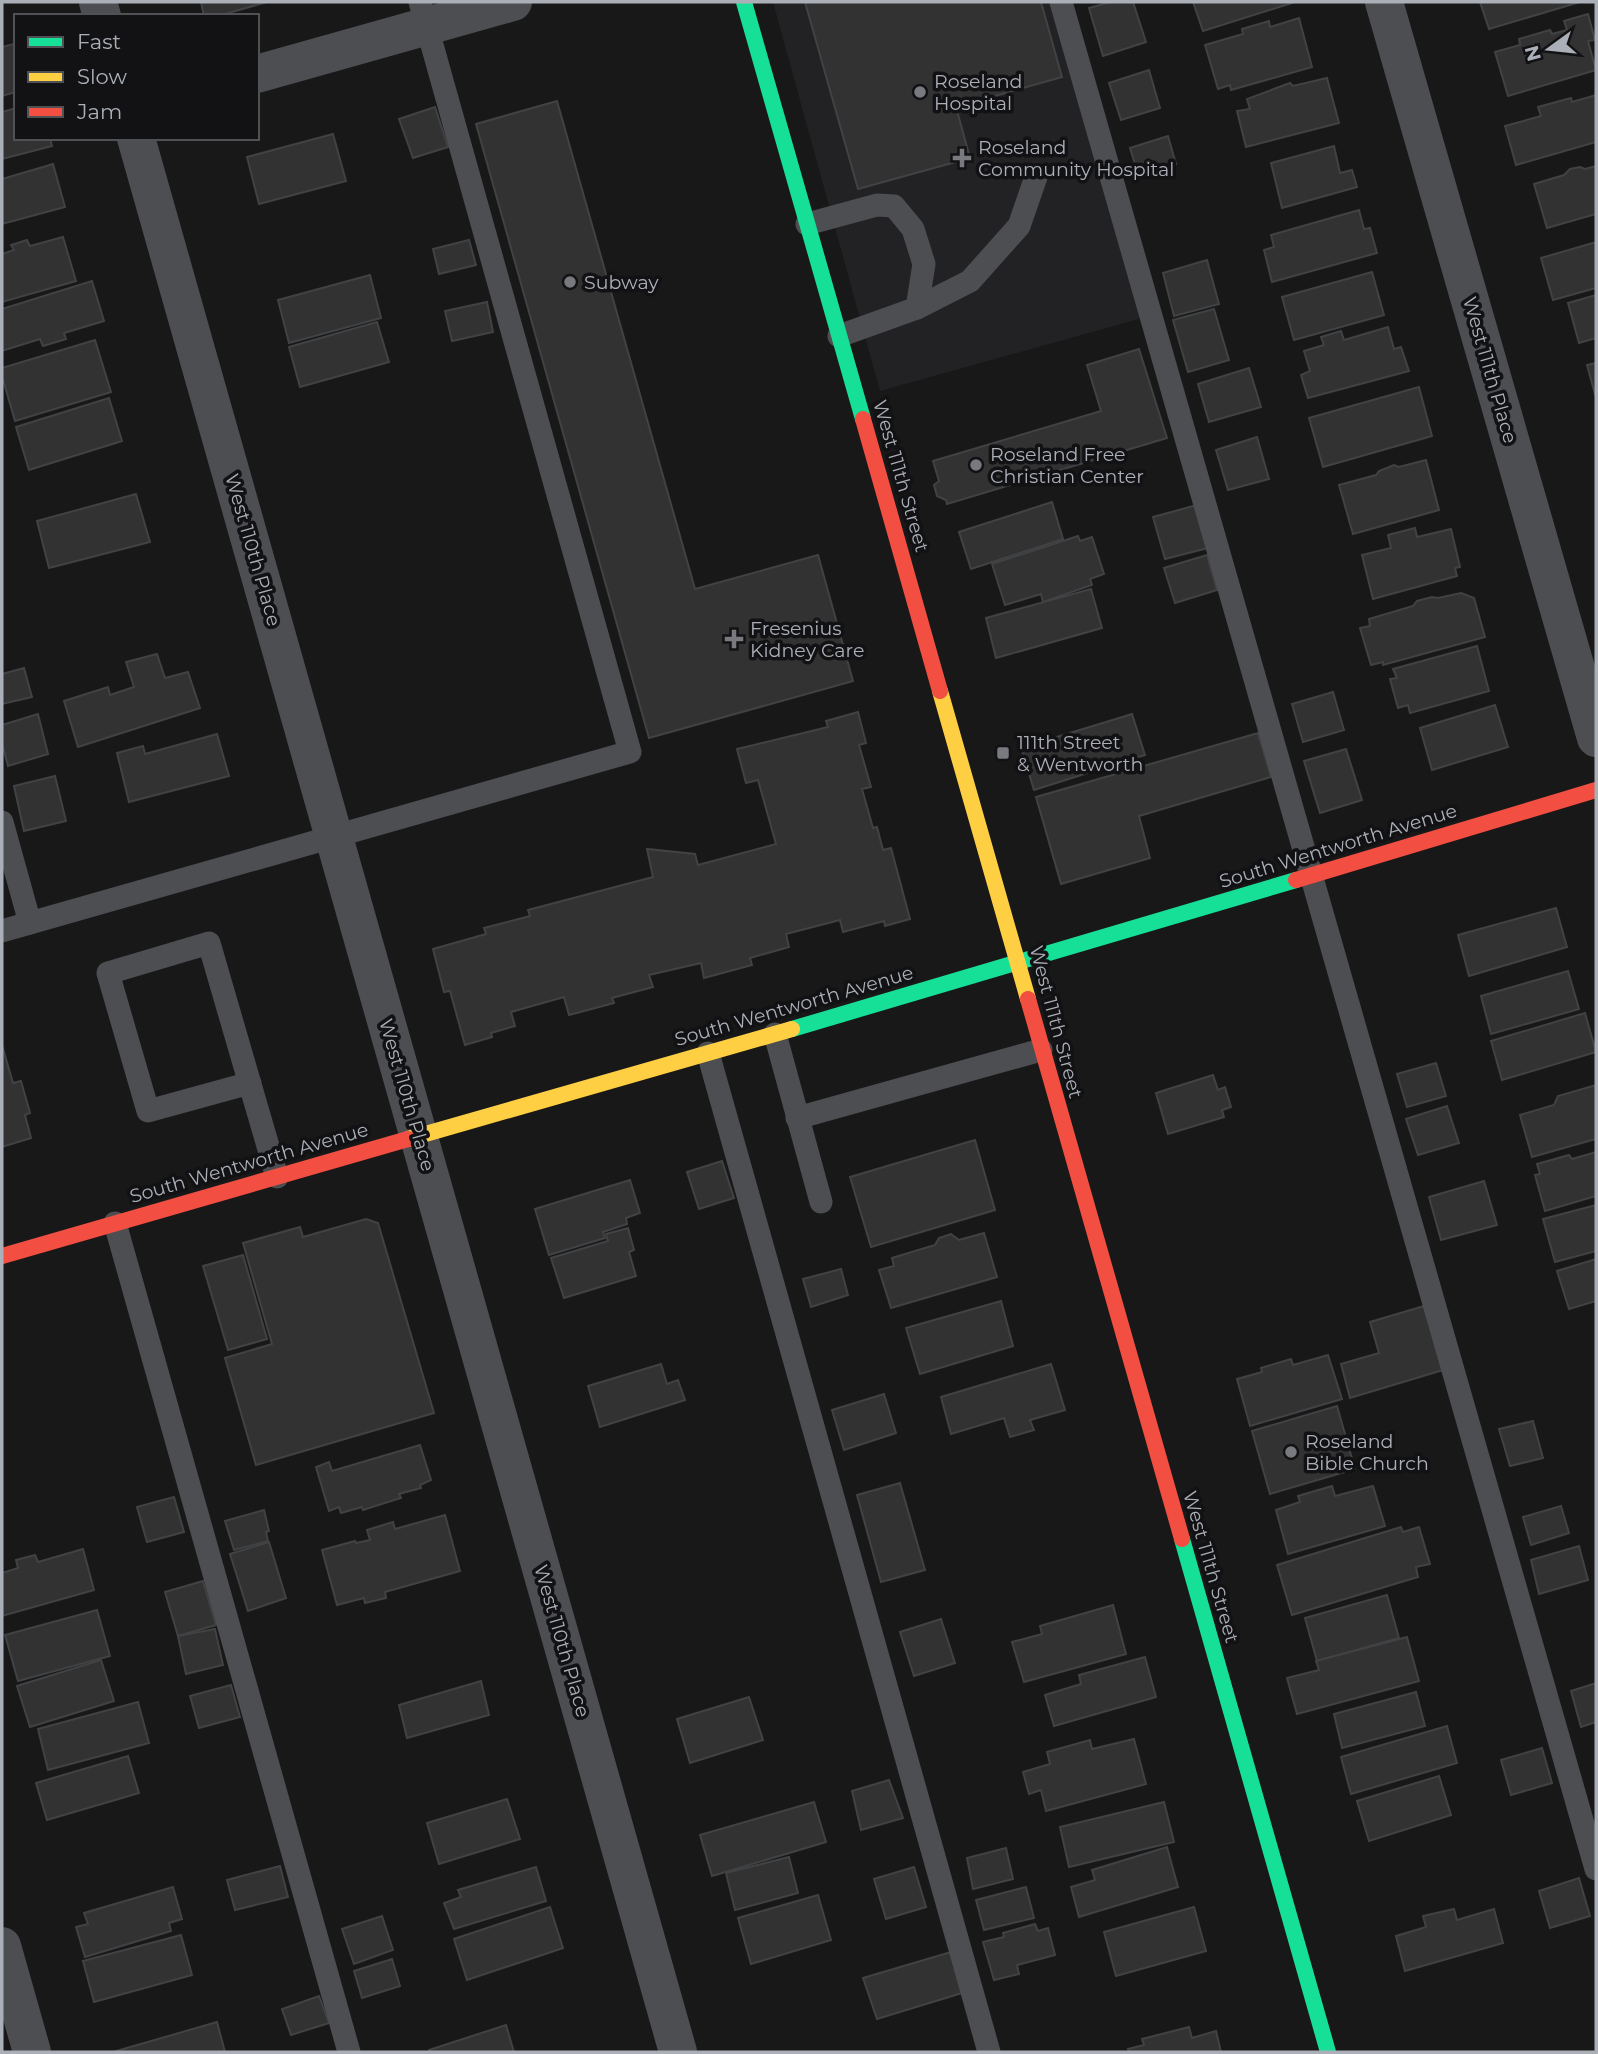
<svg xmlns="http://www.w3.org/2000/svg" width="1598" height="2054" font-family="Montserrat,sans-serif">
	<rect width="100%" height="100%" fill="#181818"/>
	<path fill="#222224" d="M773 2H1065L1153 315 880 391Z"/>
	<g fill="#323233" stroke="#414244" stroke-width="2">
		<path d="M201 2H267L218 16H204Z"/>
		<path d="M805 2H1041L1062 77 956 107 970 158 858 189Z"/>
		<path d="M1111 2H1133L1146 42 1103 56 1089 8Z"/>
		<path d="M1193 2H1295L1203 31Z"/>
		<path d="M1480 2H1580L1489 29Z"/>
		<path d="M1588 14 1595 40 1588 41 1596 70 1508 96 1495 52 1520 45 1519 39 1550 30 1552 34 1567 30 1564 21Z"/>
		<path d="M1299 18 1312 67 1231 90 1230 85 1218 89 1205 45 1243 34 1242 29 1269 21 1270 27Z"/>
		<path d="M14 44 16 92 2 96V47Z"/>
		<path d="M1149 70 1160 108 1121 120 1109 83Z"/>
		<path d="M1327 78 1339 123 1246 147 1237 111 1250 109 1247 99 1290 83 1293 86Z"/>
		<path d="M1596 95V142L1516 165 1505 126 1541 116 1538 107 1571 98 1572 102Z"/>
		<path d="M557 101 695 589 818 555 853 681 649 738 476 124Z"/>
		<path d="M435 107 448 147 413 158 399 119Z"/>
		<path d="M16 108V138H50L52 146 2 159V112Z"/>
		<path d="M333 134 346 181 259 204 247 157Z"/>
		<path d="M1168 136 1176 164 1139 177 1130 148Z"/>
		<path d="M1334 146 1340 173 1352 170 1357 187 1282 208 1271 163Z"/>
		<path d="M53 164 65 207 2 224V179Z"/>
		<path d="M1596 166V214L1547 228 1534 184 1564 175 1570 169 1580 167 1585 169Z"/>
		<path d="M1359 210 1364 229 1370 228 1377 253 1272 282 1264 250 1274 247 1271 235Z"/>
		<path d="M63 237 76 281 2 302V254L14 250 11 245 27 240 30 246Z"/>
		<path d="M469 240 476 265 439 274 433 249Z"/>
		<path d="M1596 242V288L1553 300 1541 258Z"/>
		<path d="M1207 260 1219 304 1174 316 1163 273Z"/>
		<path d="M1372 272 1384 315 1294 340 1282 297Z"/>
		<path d="M370 275 381 318 289 343 278 300Z"/>
		<path d="M92 281 104 321 64 333 66 339 43 346 40 339 2 351V309Z"/>
		<path d="M1596 295V338L1579 343 1568 303Z"/>
		<path d="M487 302 493 332 452 341 445 311Z"/>
		<path d="M1214 309 1229 360 1188 372 1173 320Z"/>
		<path d="M377 322 389 362 300 387 289 347Z"/>
		<path d="M1388 327 1394 349 1401 347 1409 371 1308 398 1301 375 1310 371 1304 351 1324 345 1321 337 1341 331 1344 340Z"/>
		<path d="M95 340 111 392 15 421 2 376V368Z"/>
		<path d="M1139 349 1167 438 947 504 946 500 937 496 934 485 939 481 933 461 1101 411 1087 365Z"/>
		<path d="M1596 363V398L1587 365Z"/>
		<path d="M1249 368 1261 407 1209 422 1198 384Z"/>
		<path d="M1419 387 1432 436 1323 467 1309 418Z"/>
		<path d="M109 398 122 441 29 470 16 427Z"/>
		<path d="M1257 437 1269 479 1228 490 1216 450Z"/>
		<path d="M1426 460 1439 510 1353 534 1339 485 1376 475 1379 471 1394 465 1399 467Z"/>
		<path d="M136 494 150 542 49 568 37 521Z"/>
		<path d="M1052 502 1063 539 971 569 959 532Z"/>
		<path d="M1197 505 1208 548 1165 559 1153 517Z"/>
		<path d="M1415 528 1417 537 1451 529 1460 567 1455 568 1457 576 1373 599 1362 555 1391 548 1388 535Z"/>
		<path d="M1078 536 1080 541 1092 537 1104 574 1090 579 1092 585 1043 602 1041 594 1005 605 992 564Z"/>
		<path d="M1207 555 1217 590 1175 603 1164 568Z"/>
		<path d="M1091 589 1102 628 996 658 986 618Z"/>
		<path d="M1461 593 1474 598 1485 637 1383 665V662L1371 665 1360 628 1370 626 1369 619 1413 606 1417 601 1432 597 1438 598Z"/>
		<path d="M1477 646 1489 691 1410 713 1408 705 1398 708 1390 679 1397 678 1393 669Z"/>
		<path d="M157 654 165 678 188 672 200 708 78 747 64 701 108 687 110 695 134 687 126 662Z"/>
		<path d="M24 668 32 697 2 704V674Z"/>
		<path d="M1333 692 1344 730 1303 742 1292 704Z"/>
		<path d="M1495 705 1508 747 1432 770 1420 728Z"/>
		<path d="M858 712 866 743 859 745 871 787 862 789 873 828 877 827 883 850 891 848 910 919 885 926 884 921 843 932 840 920 786 934 789 947 750 958 752 965 704 978 701 963 649 975 653 987 612 998 614 1003 569 1015 564 997 511 1012 515 1026 491 1033 492 1037 465 1045 450 991 444 992 433 949 486 934 484 928 530 916 528 910 653 877 647 849 695 854 698 865 776 844 758 780 746 783 737 749 828 727 826 721Z"/>
		<path d="M38 714 48 754 8 766 2 743V725Z"/>
		<path d="M1132 714 1145 755 1034 790 1021 748Z"/>
		<path d="M1258 733 1271 777 1139 816 1150 858 1061 884 1036 797Z"/>
		<path d="M217 734 229 776 129 802 117 753 143 746 145 754Z"/>
		<path d="M1346 749 1362 800 1320 813 1304 761Z"/>
		<path d="M55 776 66 821 24 831 14 786Z"/>
		<path d="M1556 908 1567 947 1469 976 1458 935Z"/>
		<path d="M1568 971 1579 1009 1491 1034 1481 996Z"/>
		<path d="M1585 1013 1596 1052 1502 1080 1491 1041Z"/>
		<path d="M2 1045 13 1083 21 1081 30 1113 25 1115 31 1138 2 1147Z"/>
		<path d="M1436 1063 1446 1096 1407 1107 1397 1074Z"/>
		<path d="M1213 1075 1218 1090 1225 1087 1231 1107 1222 1110 1224 1117 1168 1134 1156 1093Z"/>
		<path d="M1596 1085V1139L1532 1157 1520 1115 1554 1105 1558 1096Z"/>
		<path d="M1447 1106 1459 1143 1418 1155 1406 1119Z"/>
		<path d="M975 1140 995 1210 871 1247 850 1177Z"/>
		<path d="M1596 1152V1196L1545 1211 1535 1175 1540 1174 1537 1164 1569 1155 1572 1159Z"/>
		<path d="M722 1161 734 1198 699 1209 687 1172Z"/>
		<path d="M630 1180 640 1213 626 1218 627 1224 603 1232 605 1238 549 1255 535 1209Z"/>
		<path d="M1484 1181 1497 1225 1441 1240 1429 1197Z"/>
		<path d="M1596 1205V1251L1555 1262 1543 1219Z"/>
		<path d="M366 1219 378 1223 434 1413 256 1465 225 1358 272 1344 243 1243 300 1227 303 1237Z"/>
		<path d="M628 1228 634 1250 629 1252 636 1276 564 1298 551 1258 608 1241 606 1234Z"/>
		<path d="M984 1233 997 1277 891 1308 879 1270 894 1266 892 1258 935 1245 939 1238 951 1234 959 1240Z"/>
		<path d="M243 1255 267 1339 228 1350 203 1266Z"/>
		<path d="M1596 1259V1301L1569 1309 1557 1271Z"/>
		<path d="M841 1269 848 1295 811 1307 803 1279Z"/>
		<path d="M1001 1301 1013 1346 920 1374 906 1328Z"/>
		<path d="M1424 1306 1443 1370 1350 1398 1341 1364 1379 1353 1370 1322Z"/>
		<path d="M1328 1355 1342 1399 1250 1426 1237 1379 1262 1372 1261 1368 1291 1359 1293 1365Z"/>
		<path d="M661 1364 667 1384 678 1380 685 1400 600 1427 588 1386Z"/>
		<path d="M1051 1364 1065 1410 1030 1420 1034 1430 1010 1437 1004 1418 951 1434 941 1397Z"/>
		<path d="M884 1394 896 1433 844 1450 832 1410Z"/>
		<path d="M1337 1406 1355 1469 1270 1494 1252 1431Z"/>
		<path d="M1533 1421 1543 1458 1510 1466 1499 1429Z"/>
		<path d="M420 1445 431 1480 420 1485 421 1488 399 1494 401 1498 363 1510 362 1507 341 1513 339 1507 329 1511 316 1467 329 1462 332 1471Z"/>
		<path d="M900 1483 925 1570 881 1582 857 1495Z"/>
		<path d="M1332 1486 1335 1496 1373 1486 1385 1526 1288 1554 1276 1510 1300 1502 1298 1496Z"/>
		<path d="M174 1497 184 1532 147 1542 137 1507Z"/>
		<path d="M1561 1506 1569 1533 1531 1545 1523 1517Z"/>
		<path d="M264 1510 269 1531 266 1532 268 1541 234 1550 225 1521Z"/>
		<path d="M445 1515 460 1571 385 1592 386 1598 365 1603 364 1598 337 1605 322 1550 355 1541 356 1543 370 1540 367 1530 393 1522 395 1529Z"/>
		<path d="M1401 1527 1403 1532 1419 1527 1430 1564 1416 1567 1418 1577 1292 1615 1277 1565Z"/>
		<path d="M269 1542 286 1598 248 1611 230 1554Z"/>
		<path d="M1579 1546 1588 1580 1539 1594 1531 1560Z"/>
		<path d="M83 1549 94 1590 2 1616V1573L18 1568 16 1560 35 1555 38 1562Z"/>
		<path d="M203 1581 216 1625 178 1636 165 1592Z"/>
		<path d="M1387 1595 1399 1638 1317 1661 1305 1618Z"/>
		<path d="M1113 1605 1126 1654 1024 1682 1012 1642 1042 1634 1040 1626Z"/>
		<path d="M97 1610 110 1656 18 1681 5 1635Z"/>
		<path d="M941 1619 955 1663 914 1676 900 1632Z"/>
		<path d="M215 1629 223 1665 186 1674 178 1636Z"/>
		<path d="M1407 1637 1419 1681 1297 1714 1287 1678 1319 1670 1316 1661Z"/>
		<path d="M1145 1657 1156 1697 1054 1726 1045 1695 1081 1684 1079 1675Z"/>
		<path d="M101 1660 114 1701 30 1727 17 1686Z"/>
		<path d="M481 1681 489 1715 407 1738 399 1705Z"/>
		<path d="M1596 1683V1722L1581 1727 1571 1691Z"/>
		<path d="M231 1685 240 1717 199 1728 190 1696Z"/>
		<path d="M1416 1692 1425 1726 1342 1748 1334 1714Z"/>
		<path d="M749 1697 763 1740 690 1763 677 1719Z"/>
		<path d="M138 1702 149 1743 48 1770 38 1729Z"/>
		<path d="M1447 1726 1457 1763 1351 1794 1341 1757Z"/>
		<path d="M1134 1739 1146 1784 1046 1811 1041 1790 1029 1794 1023 1772 1050 1764 1047 1752 1090 1740 1092 1749Z"/>
		<path d="M1542 1748 1552 1783 1511 1795 1501 1760Z"/>
		<path d="M128 1756 139 1793 47 1820 36 1783Z"/>
		<path d="M1439 1776 1451 1815 1369 1841 1357 1801Z"/>
		<path d="M889 1780 903 1818 861 1830 852 1791Z"/>
		<path d="M507 1799 520 1839 439 1864 427 1823Z"/>
		<path d="M814 1802 826 1842 712 1876 700 1835Z"/>
		<path d="M1164 1802 1174 1842 1069 1867 1060 1827Z"/>
		<path d="M1167 1847 1178 1887 1079 1917 1071 1887 1095 1880 1092 1870Z"/>
		<path d="M1006 1848 1013 1879 973 1889 967 1858Z"/>
		<path d="M789 1857 798 1893 735 1910 726 1873Z"/>
		<path d="M280 1866 288 1897 235 1910 227 1880Z"/>
		<path d="M536 1867 546 1901 454 1929 444 1903 461 1897 458 1890Z"/>
		<path d="M914 1867 926 1907 886 1919 874 1879Z"/>
		<path d="M1579 1878 1590 1916 1550 1928 1539 1891Z"/>
		<path d="M173 1887 182 1919 169 1923 171 1931 85 1957 76 1927 88 1924 84 1913Z"/>
		<path d="M1026 1887 1034 1918 984 1930 976 1900Z"/>
		<path d="M818 1895 831 1940 751 1964 738 1918Z"/>
		<path d="M550 1907 563 1948 467 1980 454 1939Z"/>
		<path d="M1194 1907 1206 1951 1116 1976 1104 1932Z"/>
		<path d="M1454 1909 1457 1920 1494 1909 1503 1943 1405 1971 1396 1936 1426 1927 1423 1916Z"/>
		<path d="M382 1916 393 1950 354 1964 342 1929Z"/>
		<path d="M1035 1924 1038 1931 1048 1928 1055 1955 1017 1965 1019 1974 994 1980 983 1942 1004 1937 1003 1933Z"/>
		<path d="M181 1935 192 1975 94 2002 83 1961Z"/>
		<path d="M951 1952 962 1993 877 2019 863 1978Z"/>
		<path d="M392 1959 400 1986 362 1998 354 1971Z"/>
		<path d="M319 1996 329 2023 291 2035 282 2009Z"/>
		<path d="M217 2022 225 2052H113Z"/>
		<path d="M506 2025 514 2052H429V2050Z"/>
		<path d="M1189 2027 1192 2038 1216 2031 1221 2052H1129L1128 2049 1144 2045 1142 2039Z"/>
	</g>
	<g fill="none" stroke-linecap="round" stroke-linejoin="round">
		<g stroke="#4d4e51" stroke-width="23">
			<path d="M1061 2 1596 1869"/>
			<path d="M807 224 877 205 894 206 913 229 924 264 917 308"/>
			<path d="M839 336 917 308 970 281 1019 226 1037 174"/>
			<path d="M2 822 30 923"/>
			<path d="M2 931 630 752 420 2"/>
			<path d="M775 1034 821 1202"/>
			<path d="M708 1053 989 2052"/>
			<path d="M250 1083 148 1111 108 973 209 943 277 1177"/>
			<path d="M797 1118 1041 1050"/>
			<path d="M115 1223 349 2052"/>
		</g>
		<g stroke="#4d4e51" stroke-width="38">
			<path d="M98 2 102 16"/>
			<path d="M1384 2 1596 738"/>
			<path d="M257 74 513 2"/>
			<path d="M136 138 678 2052"/>
			<path d="M2 1946 32 2052"/>
		</g>
		<g stroke="#16e098" stroke-width="16">
			<path d="M744 2 863 419"/>
			<path d="M792 1029 1296 880"/>
			<path d="M1182 1539 1328 2052"/>
		</g>
		<g stroke="#ffcf43" stroke-width="16">
			<path d="M940 691 1028 999"/>
			<path d="M408 1139 792 1029"/>
		</g>
		<g stroke="#f24e42" stroke-width="16">
			<path d="M863 419 940 691"/>
			<path d="M1296 880 1596 790"/>
			<path d="M1028 999 1182 1539"/>
			<path d="M2 1256 408 1139"/>
		</g>
	</g>
	<g fill="#787a7f" stroke="#121214" stroke-width="2.5">
		<circle cx="920" cy="92" r="7"/>
		<path d="M958.5 147.5h7v7h7v7h-7v7h-7v-7h-7v-7h7z"/>
		<circle cx="570" cy="282" r="7"/>
		<circle cx="976" cy="465" r="7"/>
		<path d="M730.5 628.5h7v7h7v7h-7v7h-7v-7h-7v-7h7z"/>
		<rect x="996" y="746" width="14" height="14" rx="3.5"/>
		<circle cx="1291" cy="1452" r="7"/>
	</g>
	<g text-anchor="middle" dominant-baseline="central" stroke-width="7" stroke-linejoin="round" paint-order="stroke">
		<g font-size="19" fill="#abafb7" stroke="#121214" text-anchor="start">
			<text x="934" y="81">Roseland<tspan x="934" dy="22">Hospital</tspan></text>
			<text x="978" y="147">Roseland<tspan x="978" dy="22">Community Hospital</tspan></text>
			<text x="584" y="282">Subway</text>
			<text x="990" y="454">Roseland Free<tspan x="990" dy="22">Christian Center</tspan></text>
			<text x="750" y="628">Fresenius<tspan x="750" dy="22">Kidney Care</tspan></text>
			<text x="1017" y="742">111th Street<tspan x="1017" dy="22">&amp; Wentworth</tspan></text>
			<text x="1305" y="1441">Roseland<tspan x="1305" dy="22">Bible Church</tspan></text>
		</g>
		<g font-size="19" fill="#abafb7" stroke="#121214">
			<text transform="translate(1490 370) rotate(74)">West 111th Place</text>
			<text transform="translate(901 476) rotate(74)">West 111th Street</text>
			<text transform="translate(253 550) rotate(74)">West 110th Place</text>
			<text transform="translate(1338 846) rotate(-17)">South Wentworth Avenue</text>
			<text transform="translate(794 1006) rotate(-16)">South Wentworth Avenue</text>
			<text transform="translate(1056 1022) rotate(75)">West 111th Street</text>
			<text transform="translate(407 1095) rotate(74)">West 110th Place</text>
			<text transform="translate(249 1163) rotate(-16)">South Wentworth Avenue</text>
			<text transform="translate(1211 1567) rotate(74)">West 111th Street</text>
			<text transform="translate(562 1641) rotate(74)">West 110th Place</text>
		</g>
	</g>
	<rect width="1598" height="2054" fill="none" stroke="#abafb7" stroke-width="7"/>
	<rect x="14" y="14" width="245" height="126" fill="#121214" stroke="#4f5155" stroke-width="2"/>
	<rect x="28" y="37" width="35" height="10" fill="#16e098" stroke="#4f5155" stroke-width="2"/>
	<text x="77" y="49" font-size="21" fill="#abafb7">Fast</text>
	<rect x="28" y="72" width="35" height="10" fill="#ffcf43" stroke="#4f5155" stroke-width="2"/>
	<text x="77" y="84" font-size="21" fill="#abafb7">Slow</text>
	<rect x="28" y="107" width="35" height="10" fill="#f24e42" stroke="#4f5155" stroke-width="2"/>
	<text x="77" y="119" font-size="21" fill="#abafb7">Jam</text>
	<g transform="translate(1549 49) rotate(255)" stroke="#121214" stroke-width="5" paint-order="stroke">
	<path d="M0-5L12 26L0 18L-12 26Z" fill="#abafb7"/>
	<text y="-10" font-size="19" font-weight="bold" text-anchor="middle" fill="#abafb7">N</text>
	</g>
</svg>
